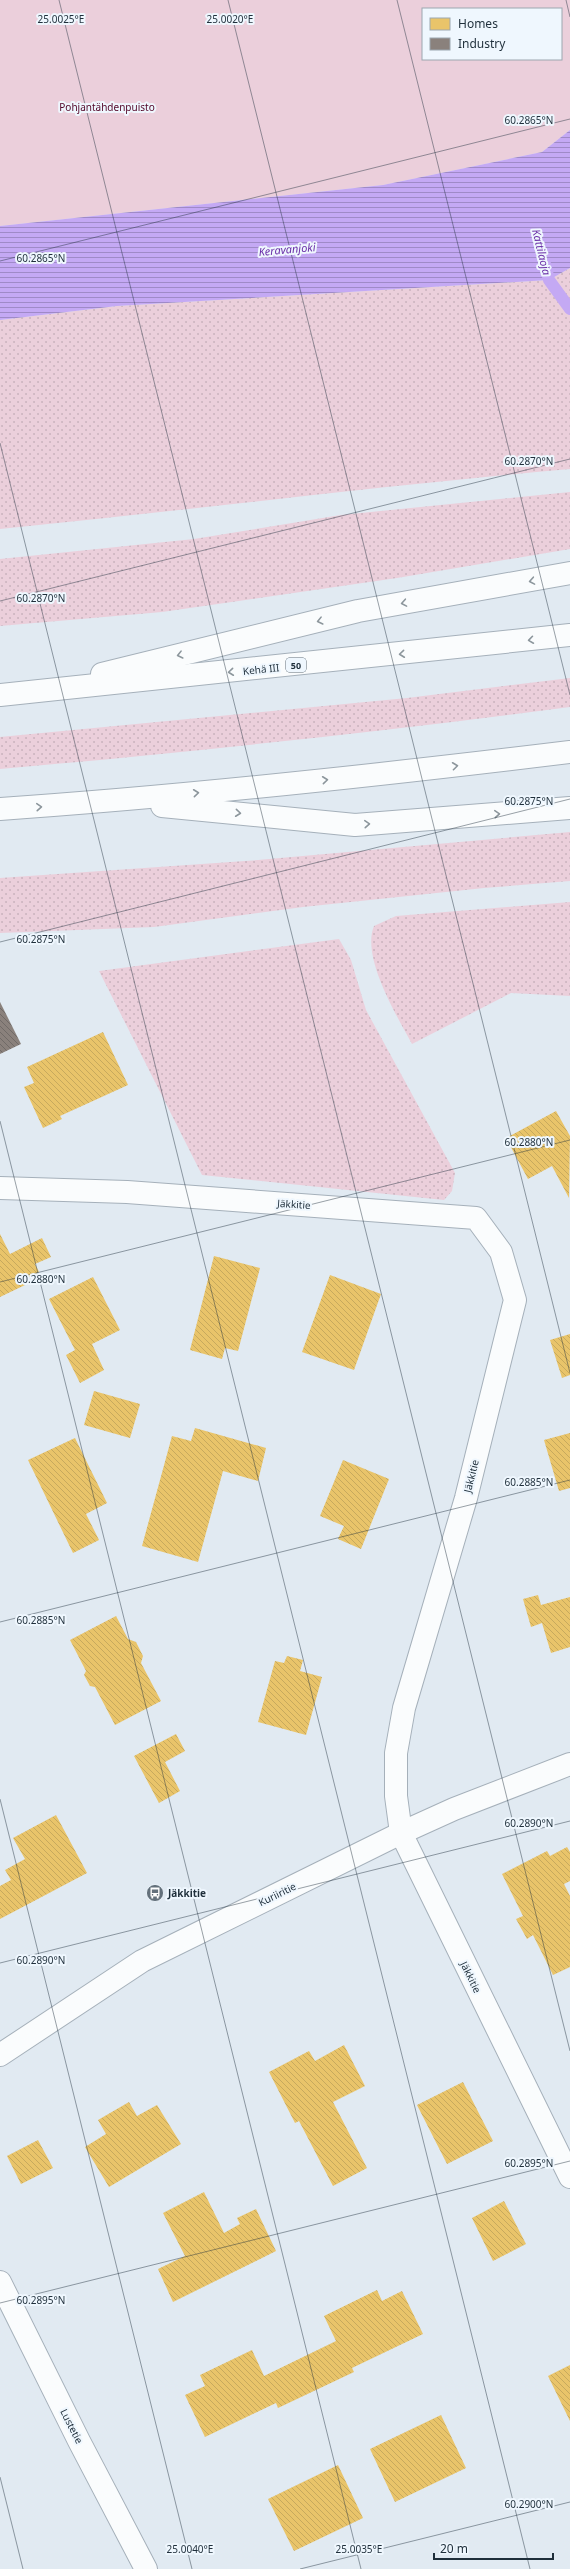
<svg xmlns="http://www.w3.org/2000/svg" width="570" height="2569" font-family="'Noto Sans',sans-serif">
	<defs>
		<pattern id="grass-dots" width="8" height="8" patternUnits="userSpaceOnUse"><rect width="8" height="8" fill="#ebcfdb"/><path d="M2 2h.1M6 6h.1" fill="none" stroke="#c9b2bd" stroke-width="1.8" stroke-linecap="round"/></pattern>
		<pattern id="water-rules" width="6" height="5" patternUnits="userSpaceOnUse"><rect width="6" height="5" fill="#c4a9f4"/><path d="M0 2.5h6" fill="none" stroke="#9f8ac7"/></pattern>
		<pattern id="homes-back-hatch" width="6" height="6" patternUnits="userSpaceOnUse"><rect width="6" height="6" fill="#e9c46a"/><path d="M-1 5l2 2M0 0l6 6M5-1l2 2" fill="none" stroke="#c7a95d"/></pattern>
		<pattern id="industry-back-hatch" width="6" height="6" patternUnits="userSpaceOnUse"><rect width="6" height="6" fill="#8a817c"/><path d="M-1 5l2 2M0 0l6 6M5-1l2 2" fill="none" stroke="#706a67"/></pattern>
	</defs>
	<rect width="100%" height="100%" fill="#e1eaf2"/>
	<g fill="url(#grass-dots)">
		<path d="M570 268V469C380 486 190 510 0 529V320L117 306 549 280Z"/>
		<path d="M570 492V549L397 578 162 612 0 626V559L194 539 341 515Z"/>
		<path d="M570 678V707C380 732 191 752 0 769V737L407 698Z"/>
		<path d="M570 832V881L484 888 303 907 154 927 0 933V878L258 860Z"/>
		<path d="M570 902V996L511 993 412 1044C397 1016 361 957 374 926L396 916Z"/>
		<path d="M339 939 351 960 366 1010 455 1173 452 1191 444 1200 202 1175 99 971Z"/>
	</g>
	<path fill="#ebcfdb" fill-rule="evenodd" d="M0 0H570V130L542 152 383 185 0 226ZM423 9H561V59H423Z"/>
	<path fill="url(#water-rules)" d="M570 130V268L549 280 117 306 0 320V226L383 185 542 152Z"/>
	<g fill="url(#homes-back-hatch)">
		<path d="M103 1032 128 1085 60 1116 62 1119 43 1128 24 1087 34 1083 27 1067Z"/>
		<path d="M556 1111 570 1136 569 1198 552 1166 528 1179 506 1138Z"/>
		<path d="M0 1234 10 1254 42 1238 51 1257 35 1264 39 1272 23 1280 25 1285 0 1297Z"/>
		<path d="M214 1256 260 1268 238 1351 225 1348 222 1359 190 1350Z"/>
		<path d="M330 1275 381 1294 354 1370 302 1352Z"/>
		<path d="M93 1277 120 1330 92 1344 104 1370 80 1383 66 1355 75 1350 49 1299Z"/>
		<path d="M570 1334V1375L562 1378 550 1340Z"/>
		<path d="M94 1391 140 1404 130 1438 84 1425Z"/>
		<path d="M195 1428 266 1448 258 1481 223 1471 198 1562 142 1546 172 1436 191 1441Z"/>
		<path d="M570 1433V1488L559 1491 544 1440Z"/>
		<path d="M75 1438 107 1503 86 1514 99 1540 73 1553 28 1460Z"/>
		<path d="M343 1460 389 1479 361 1549 338 1539 344 1526 320 1516Z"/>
		<path d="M538 1595 541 1605 570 1597V1647L551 1653 542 1623 531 1627 523 1599Z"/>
		<path d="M116 1616 128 1639 136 1642 143 1656 141 1663 161 1701 115 1725 95 1687 90 1686 84 1675 86 1671 70 1640Z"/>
		<path d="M287 1656 303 1660 300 1671 322 1677 306 1735 258 1722 275 1661 284 1663Z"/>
		<path d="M176 1734 185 1751 165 1762 180 1791 159 1803 134 1756Z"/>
		<path d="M56 1815 87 1873 0 1919V1886L11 1880 5 1870 25 1859 13 1838Z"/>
		<path d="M567 1847 570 1852V1881L564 1884 570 1896V1967L553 1975 533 1935 527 1939 516 1919 523 1916 502 1874 547 1851 550 1856Z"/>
		<path d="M344 2045 365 2086 333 2102 367 2168 333 2186 299 2121 295 2123 269 2072 309 2051 315 2061Z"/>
		<path d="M463 2082 493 2141 447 2164 417 2105Z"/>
		<path d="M129 2102 137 2116 157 2105 181 2144 109 2187 85 2147 106 2134 98 2120Z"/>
		<path d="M38 2140 53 2168 21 2184 7 2156Z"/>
		<path d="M204 2192 224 2233 240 2224 237 2218 256 2209 276 2251 173 2302 158 2269 185 2256 163 2213Z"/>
		<path d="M504 2201 526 2244 493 2261 472 2218Z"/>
		<path d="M377 2290 382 2301 402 2291 423 2334 352 2368 354 2372 278 2408 276 2403 205 2437 185 2395 205 2386 200 2375 252 2350 264 2376 336 2341 324 2316Z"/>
		<path d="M570 2365V2421L548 2376Z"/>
		<path d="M441 2415 466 2468 395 2502 370 2449Z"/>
		<path d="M338 2465 363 2518 294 2551 268 2499Z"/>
	</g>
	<path fill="url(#industry-back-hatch)" d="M0 1002 21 1044 0 1054Z"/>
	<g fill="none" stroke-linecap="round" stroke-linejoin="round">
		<path stroke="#c4a9f4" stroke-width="12" d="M545 264 549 280 570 309"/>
		<g stroke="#a5b0ba" stroke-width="24">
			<g id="minor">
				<path d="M0 1188 127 1192 476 1218 501 1252 515 1300 466 1498 404 1708 396 1753V1796L401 1833 570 2177"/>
				<path d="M0 2055 142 1961 401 1833 454 1809 570 1764"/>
				<path d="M0 2282 79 2441 146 2569"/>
			</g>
		</g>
		<g stroke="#a5b0ba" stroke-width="24">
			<g id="highway">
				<path d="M102 674 358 611 570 573"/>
				<path d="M0 695 570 635"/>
				<path d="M162 806 355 825 570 808"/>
				<path d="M0 809C190 796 381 775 570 752"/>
			</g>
		</g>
		<use href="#minor" stroke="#fafcfd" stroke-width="22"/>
		<use href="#highway" stroke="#fafcfd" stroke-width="22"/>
	</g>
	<defs><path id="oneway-chevron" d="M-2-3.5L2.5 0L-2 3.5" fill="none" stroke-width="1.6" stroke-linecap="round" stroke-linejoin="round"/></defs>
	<g stroke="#8c969c">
		<use href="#oneway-chevron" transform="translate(532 581) rotate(170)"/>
		<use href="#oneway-chevron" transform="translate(404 603) rotate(170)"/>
		<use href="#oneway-chevron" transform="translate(320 621) rotate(166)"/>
		<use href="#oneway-chevron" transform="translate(531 640) rotate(172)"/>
		<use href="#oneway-chevron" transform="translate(402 654) rotate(174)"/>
		<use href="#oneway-chevron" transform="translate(180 655) rotate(166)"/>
		<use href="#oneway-chevron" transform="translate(231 672) rotate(174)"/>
		<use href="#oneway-chevron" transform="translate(455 766) rotate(-7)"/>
		<use href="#oneway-chevron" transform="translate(325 780) rotate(-6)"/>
		<use href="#oneway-chevron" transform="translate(196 793) rotate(-6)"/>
		<use href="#oneway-chevron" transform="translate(39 807) rotate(-4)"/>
		<use href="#oneway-chevron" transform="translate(238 813) rotate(6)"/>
		<use href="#oneway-chevron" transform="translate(497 814) rotate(-4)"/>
		<use href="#oneway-chevron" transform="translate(367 824) rotate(-4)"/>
	</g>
	<path fill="none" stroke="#1f2f3b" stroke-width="1" stroke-opacity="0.45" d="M59 0 570 2051M228 0 570 1373M397 0 570 695M566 0 570 17M0 261 570 119M0 443 530 2569M0 601 570 459M0 942 570 799M0 1121 361 2569M0 1282 570 1140M0 1622 570 1480M0 1799 192 2569M0 1963 570 1821M0 2303 570 2161M0 2477 23 2569M300 2569 570 2502"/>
	<defs>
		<g id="bus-disc" transform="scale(0.9)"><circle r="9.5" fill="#63707b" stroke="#eff7fe"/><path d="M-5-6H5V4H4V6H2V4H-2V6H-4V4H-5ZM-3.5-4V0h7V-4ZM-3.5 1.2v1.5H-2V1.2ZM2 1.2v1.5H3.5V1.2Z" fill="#fff"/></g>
	</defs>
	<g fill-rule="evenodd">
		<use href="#bus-disc" x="155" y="1893"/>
	</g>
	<g text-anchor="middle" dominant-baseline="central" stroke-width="4" stroke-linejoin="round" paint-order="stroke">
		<rect fill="#eff7fe" stroke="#5d6b76" stroke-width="1" x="286" y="658" width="20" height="14" rx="3"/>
		<g font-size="9" font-weight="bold" fill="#1f2f3b">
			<text x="296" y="665">50</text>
		</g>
		<g font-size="10" fill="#530628" stroke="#eff7fe">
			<text x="107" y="107">Pohjantähdenpuisto</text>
		</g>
		<g font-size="10" fill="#1f2f3b" stroke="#eff7fe">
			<text transform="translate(261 669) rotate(-6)">Kehä III</text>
			<text transform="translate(294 1204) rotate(4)">Jäkkitie</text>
			<text transform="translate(471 1476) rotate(-76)">Jäkkitie</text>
			<text transform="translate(277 1894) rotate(-26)">Kuriiritie</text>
			<text transform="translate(471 1977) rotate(64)">Jäkkitie</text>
			<text transform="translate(72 2426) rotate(63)">Lustetie</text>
		</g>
		<g font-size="10" font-weight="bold" fill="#1f2f3b" stroke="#eff7fe" text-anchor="start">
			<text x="168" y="1893">Jäkkitie</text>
		</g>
		<g font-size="11" font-style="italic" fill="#6a2fa7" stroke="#eff7fe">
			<text transform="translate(287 249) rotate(-5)">Keravanjoki</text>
			<text transform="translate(542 252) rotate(76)">Kattilaoja</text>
		</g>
	</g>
	<g font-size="10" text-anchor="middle" fill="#1f2f3b" stroke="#eff7fe" stroke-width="4" stroke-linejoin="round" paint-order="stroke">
		<text x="61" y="23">25.0025°E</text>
		<text x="230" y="23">25.0020°E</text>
		<text x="529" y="124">60.2865°N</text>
		<text x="41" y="262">60.2865°N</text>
		<text x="529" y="465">60.2870°N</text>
		<text x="41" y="602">60.2870°N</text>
		<text x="529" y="805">60.2875°N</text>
		<text x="41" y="943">60.2875°N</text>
		<text x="529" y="1146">60.2880°N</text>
		<text x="41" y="1283">60.2880°N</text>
		<text x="529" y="1486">60.2885°N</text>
		<text x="41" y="1624">60.2885°N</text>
		<text x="529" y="1827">60.2890°N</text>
		<text x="41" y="1964">60.2890°N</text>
		<text x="529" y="2167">60.2895°N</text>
		<text x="41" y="2304">60.2895°N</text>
		<text x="529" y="2508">60.2900°N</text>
		<text x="190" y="2553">25.0040°E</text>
		<text x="359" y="2553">25.0035°E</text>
	</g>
	<rect x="422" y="8" width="140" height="52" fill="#eff7fe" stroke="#9ca7b0"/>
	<rect x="430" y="18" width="20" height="12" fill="#e9c46a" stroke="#9ca7b0"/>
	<text x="458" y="28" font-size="12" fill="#1f2f3b">Homes</text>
	<rect x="430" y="38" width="20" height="12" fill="#8a817c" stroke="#9ca7b0"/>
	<text x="458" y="48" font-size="12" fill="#1f2f3b">Industry</text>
	<path d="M434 2553v6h119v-6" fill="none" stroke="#1f2f3b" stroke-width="2"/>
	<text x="440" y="2553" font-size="12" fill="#1f2f3b" stroke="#eff7fe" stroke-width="3" paint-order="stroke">20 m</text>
</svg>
